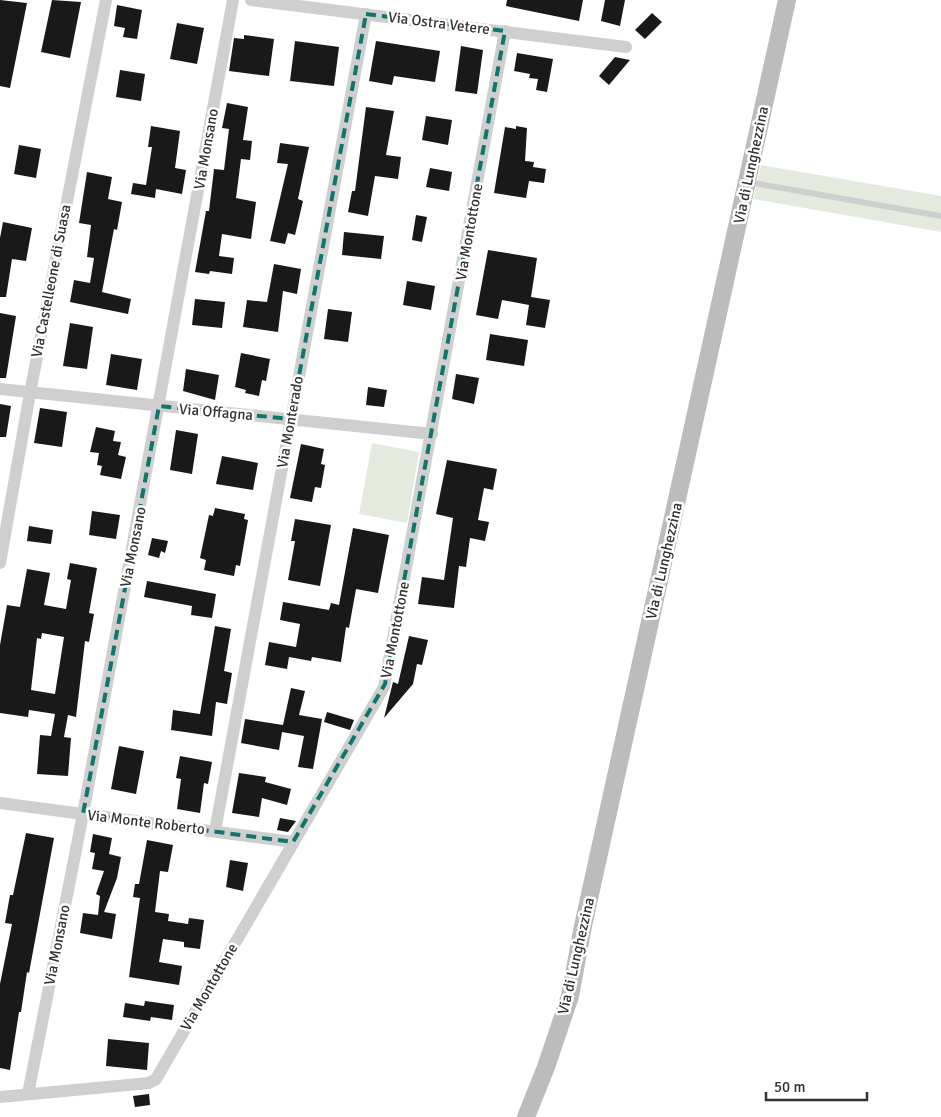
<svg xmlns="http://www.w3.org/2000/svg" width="941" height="1117" font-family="Signika,sans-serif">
	<rect width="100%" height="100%" fill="#fff"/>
	<g fill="#e4ebde">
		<path d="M761 165 941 196V232L753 199Z"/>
		<path d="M372 443 419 452 407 523 359 514Z"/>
	</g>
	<g fill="#191919" fill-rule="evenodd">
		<path d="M0 0 27 3 10 88 0 86Z"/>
		<path d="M52 0 81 2 70 58 41 52Z"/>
		<path d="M507 0H583L579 21 506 6Z"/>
		<path d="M605 0H625L620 26 601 21Z"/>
		<path d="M117 5 142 10 137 39 123 37 125 28 114 26Z"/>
		<path d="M652 13 662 22 645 39 635 30Z"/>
		<path d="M177 23 204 28 197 64 170 59Z"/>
		<path d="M244 35 274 39 269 76 229 71 234 38 244 39Z"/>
		<path d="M295 41 339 47 334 86 290 81Z"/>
		<path d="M376 41 440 51 435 82 394 76 392 85 369 81Z"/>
		<path d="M461 46 483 50 477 94 455 91Z"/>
		<path d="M517 53 553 59 547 92 536 90 538 79 529 78 530 74 514 71Z"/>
		<path d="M615 57 630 60 609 85 599 76Z"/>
		<path d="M120 70 145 74 141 101 116 97Z"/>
		<path d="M227 103 248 107 243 140 252 141 250 160 241 159 236 198 256 202 251 239 222 234 219 256 234 258 232 274 210 271 209 274 195 272 206 211H209L214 169 224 170 229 129 222 128Z"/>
		<path d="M366 107 394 111 386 155 401 157 398 179 375 176 368 216 348 212 352 191H355Z"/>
		<path d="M426 116 452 120 448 145 422 140Z"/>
		<path d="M151 126 180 131 175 168 186 170 182 194 156 189 155 198 131 194 133 183 146 185 152 147H148Z"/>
		<path d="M516 126 527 128 525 161 534 162 533 167 546 169 544 183 529 181 526 198 494 193 505 127 516 129Z"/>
		<path d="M280 143 309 147 298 199 303 201 295 235 288 233 285 244 270 241 288 164 277 163Z"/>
		<path d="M19 145 41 149 36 178 14 174Z"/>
		<path d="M430 168 452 172 449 191 426 187Z"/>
		<path d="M87 172 112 177 108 199 122 202 117 230 114 229 102 292 131 299 128 314 70 302 74 280 90 283 94 258 87 257 91 225 79 223Z"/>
		<path d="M416 215 427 217 422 242 412 240Z"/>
		<path d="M3 222 32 228 26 261 12 259 6 297H0V238Z"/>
		<path d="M344 232 384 236 381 259 342 255Z"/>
		<path d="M488 250 537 258 531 297 550 300 545 328 526 325 529 305 502 300 498 319 476 315Z"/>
		<path d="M274 264 301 269 297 294 283 291 278 332 243 327 247 300 267 302Z"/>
		<path d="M407 281 435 286 431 310 403 305Z"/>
		<path d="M195 299 225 302 222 328 192 325Z"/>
		<path d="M328 309 352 312 348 342 324 339Z"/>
		<path d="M0 313 16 316 6 378H0Z"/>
		<path d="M70 323 93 327 87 369 63 366Z"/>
		<path d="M490 334 528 340 524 366 486 360Z"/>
		<path d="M241 353 270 359 266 381 262 380 259 396 245 393 246 390 235 387Z"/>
		<path d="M111 354 142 359 137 390 106 385Z"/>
		<path d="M186 369 219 375 215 400 183 391Z"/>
		<path d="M456 374 479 378 474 404 452 399Z"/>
		<path d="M368 387 387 390 384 407 366 405Z"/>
		<path d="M0 404 11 406 6 437H0Z"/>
		<path d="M40 408 67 412 62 447 34 443Z"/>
		<path d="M96 427 115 431 113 441 121 442 118 455 126 457 121 479 100 475 102 466 97 465 99 453 90 452Z"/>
		<path d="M176 430 198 434 192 474 170 470Z"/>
		<path d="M301 444 324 449 321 464 325 465 321 488 315 487 312 502 290 498Z"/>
		<path d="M222 456 258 463 253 490 216 484Z"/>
		<path d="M447 460 497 469 493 490 484 488 478 520 489 522 485 541 470 538 466 567 459 566 454 608 418 604 422 577 444 580 453 518 436 514Z"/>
		<path d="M215 508 245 514 244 519 248 520 240 566 236 565 234 576 204 570 206 560 200 558 209 515 213 516Z"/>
		<path d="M92 511 120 515 116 539 89 535Z"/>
		<path d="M295 519 331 525 320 586 288 580 295 541H291Z"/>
		<path d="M29 526 53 530 51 544 27 541Z"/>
		<path d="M353 528 389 535 378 593 356 589 349 628 346 627 341 662 312 657 311 661 289 657 287 669 265 665 269 642 296 647 300 624 280 620 283 602 329 610 331 603 339 605Z"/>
		<path d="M152 538 168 541 165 553 161 551 159 558 148 555Z"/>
		<path d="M70 563 97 568 89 613 94 614 89 642 85 641 76 717 68 715 64 737 71 738 68 776 37 774 40 735 51 736 55 714 29 710 28 717 0 713V645L7 605 20 607 27 569 50 573 44 605 66 609 71 580 67 579ZM42 633 64 637 55 694 31 690 37 638 41 639Z"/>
		<path d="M147 581 216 594 212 618 191 615 192 606 144 597Z"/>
		<path d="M215 626 231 629 224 671 232 673 227 704 216 702 212 736 171 730 173 710 200 714Z"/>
		<path d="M409 636 428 640 422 665 417 664 413 684 384 718 393 682 398 684Z"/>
		<path d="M291 688 305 691 299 715 322 719 313 769 298 767 304 736 282 732 279 750 241 743 245 719 283 725Z"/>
		<path d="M327 712 354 720 350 730 324 722Z"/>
		<path d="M119 746 144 751 136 794 111 789Z"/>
		<path d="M180 756 212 762 208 784 204 783 200 813 177 809 181 779 176 778Z"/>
		<path d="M239 773 266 777 265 782 291 789 287 805 262 798 259 817 232 813Z"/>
		<path d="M280 818 296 821 288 832 277 830Z"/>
		<path d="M26 833 54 838 29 973 27 972 21 1012H19L10 1070 0 1068V984L12 924 5 923 10 895H13Z"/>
		<path d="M93 834 112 838 109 854 121 857 117 878 104 912 116 914 112 939 80 933 83 913 98 915 100 896 96 894 104 871 92 869 95 853 90 852Z"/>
		<path d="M147 840 173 845 168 872 160 871 155 912 169 914 168 921 188 924 189 918 204 920 200 949 184 947V942L163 939 159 962 182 966 179 985 129 977 140 898 133 897 135 884H139Z"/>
		<path d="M230 860 248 863 243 891 226 887Z"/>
		<path d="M145 1001 174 1005 172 1020 151 1017 150 1021 123 1017 125 1003 144 1006Z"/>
		<path d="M108 1039 149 1043 147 1070 106 1066Z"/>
		<path d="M149 1094 150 1105 135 1107 133 1096Z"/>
	</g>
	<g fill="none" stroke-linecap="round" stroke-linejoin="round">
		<path stroke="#cfcfcf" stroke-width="6" d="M748 182 941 216"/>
		<g stroke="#cfcfcf" stroke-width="12">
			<path d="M251 0 626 47"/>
			<path d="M0 389 432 434"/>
			<path d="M0 563 30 393 106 0"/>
			<path d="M0 803 293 842"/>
			<path d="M215 831 366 14"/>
			<path d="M28 1094 83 814 233 0"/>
			<path d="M0 1097 149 1083 156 1079 384 687 505 31"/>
		</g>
		<path stroke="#bcbcbc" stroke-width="18" d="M526 1117 546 1067 570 996 583 926 787 0"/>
	</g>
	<path fill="none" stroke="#0f766e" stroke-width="4" stroke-dasharray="10 6" stroke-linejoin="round" d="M366 14 505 31 385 684 293 842 83 814 159 406 291 419Z"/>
	<g text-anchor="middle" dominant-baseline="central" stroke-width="5" stroke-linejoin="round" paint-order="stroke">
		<g font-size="15" fill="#323232" stroke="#fff">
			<text transform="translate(439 23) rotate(7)">Via Ostra Vetere</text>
			<text transform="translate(206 149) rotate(-80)">Via Monsano</text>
			<text transform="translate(751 165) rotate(-78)">Via di Lunghezzina</text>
			<text transform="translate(469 232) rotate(-80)">Via Montottone</text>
			<text transform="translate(51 281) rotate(-79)">Via Castelleone di Suasa</text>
			<text transform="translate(216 412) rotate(5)">Via Offagna</text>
			<text transform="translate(290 422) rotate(-80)">Via Monterado</text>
			<text transform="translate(133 547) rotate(-79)">Via Monsano</text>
			<text transform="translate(664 561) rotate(-77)">Via di Lunghezzina</text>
			<text transform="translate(395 630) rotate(-79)">Via Montottone</text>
			<text transform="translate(146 822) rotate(7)">Via Monte Roberto</text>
			<text transform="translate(57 945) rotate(-79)">Via Monsano</text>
			<text transform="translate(576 956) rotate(-77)">Via di Lunghezzina</text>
			<text transform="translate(209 987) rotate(-60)">Via Montottone</text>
		</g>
	</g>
	<path d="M766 1092v8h101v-8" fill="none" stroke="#323232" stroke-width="2.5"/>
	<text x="774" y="1092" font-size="15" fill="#323232" stroke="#ffffff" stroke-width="4" paint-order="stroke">50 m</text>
</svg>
